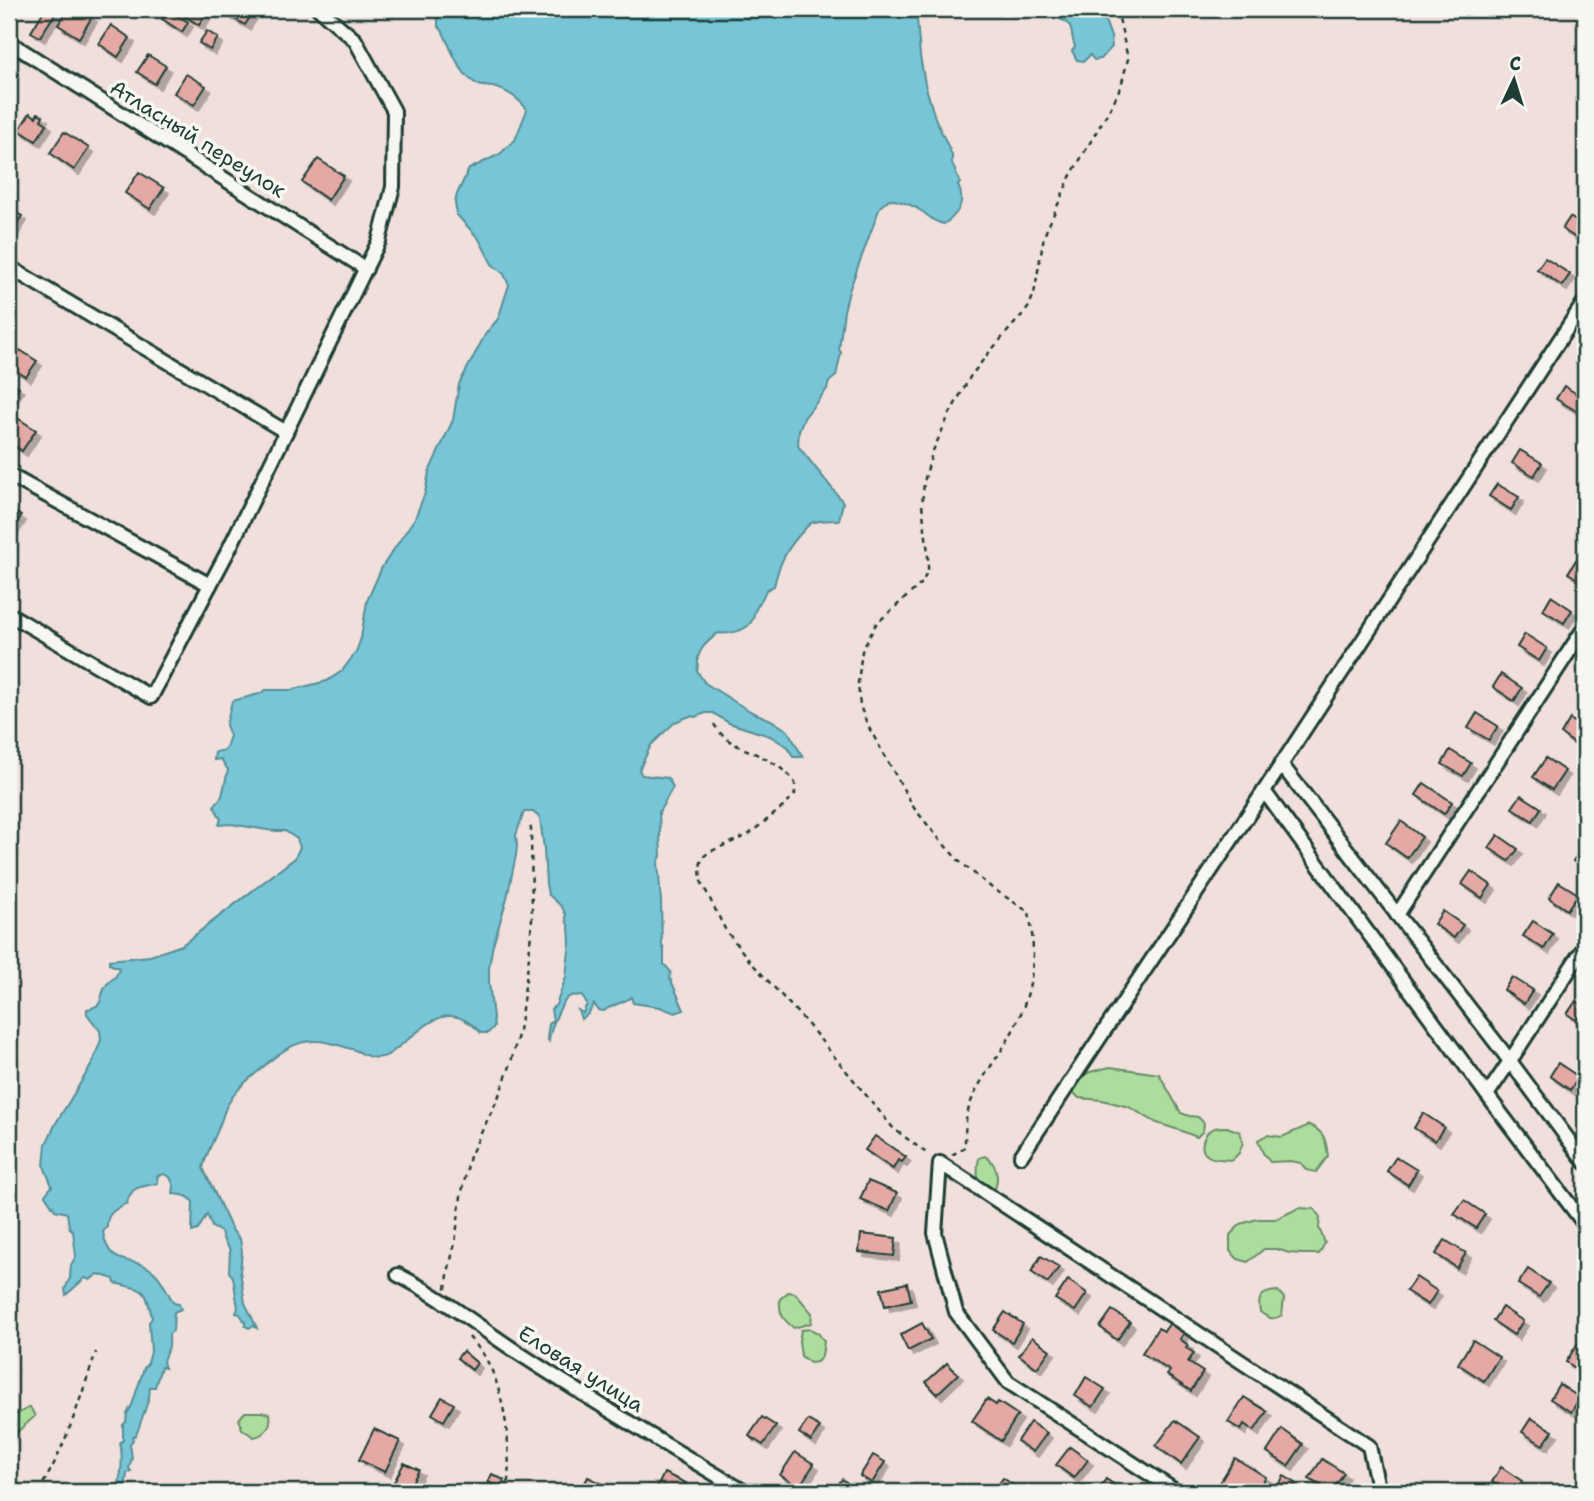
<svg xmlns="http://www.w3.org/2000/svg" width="1594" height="1501" font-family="'Shantell Sans',sans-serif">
	<defs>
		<filter id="shadow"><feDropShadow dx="5" dy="5" stdDeviation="0" flood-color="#0004"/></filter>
	</defs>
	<rect width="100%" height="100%" fill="#f1dfdb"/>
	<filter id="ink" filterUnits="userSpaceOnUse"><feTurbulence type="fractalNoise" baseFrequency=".0143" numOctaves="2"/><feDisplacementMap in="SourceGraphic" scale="14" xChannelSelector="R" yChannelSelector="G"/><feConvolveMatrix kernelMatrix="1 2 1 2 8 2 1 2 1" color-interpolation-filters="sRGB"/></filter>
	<g filter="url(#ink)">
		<g fill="#acdd9d" stroke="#668d68" stroke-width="2">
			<path d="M1110 1067 1159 1074 1181 1113 1189 1116 1198 1117 1204 1123 1203 1131 1197 1137 1179 1130 1157 1123 1129 1107 1102 1100 1079 1098 1074 1093 1073 1085 1076 1079 1090 1072Z"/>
			<path d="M1309 1125C1325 1132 1326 1140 1328 1156L1316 1172 1306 1170 1301 1163 1290 1161 1270 1162 1263 1153 1258 1140 1267 1135 1282 1137Z"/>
			<path d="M1227 1127 1240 1132 1243 1142 1239 1153 1232 1160C1225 1159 1214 1160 1208 1156 1197 1149 1204 1131 1215 1128 1219 1127 1223 1127 1227 1127Z"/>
			<path d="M985 1156C998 1164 1000 1180 993 1193L980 1192C978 1180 976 1169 979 1158Z"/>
			<path d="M1299 1208 1314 1209 1320 1217 1319 1228 1325 1243 1319 1254H1302L1289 1253 1277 1249H1264L1248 1262 1238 1259 1230 1251V1235L1241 1224 1257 1219H1276Z"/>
			<path d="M1278 1291 1284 1298 1282 1315C1273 1321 1268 1318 1260 1312 1257 1296 1262 1292 1278 1291Z"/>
			<path d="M788 1292 795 1293 812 1313 811 1323 794 1328C782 1319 779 1313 780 1299Z"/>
			<path d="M810 1329 818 1333 824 1341 822 1356 817 1362 810 1363 801 1356 799 1341 801 1330Z"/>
			<path d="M30 1407 35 1416 16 1433 14 1444 9 1448V1415L17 1414Z"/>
			<path d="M245 1412H262L270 1414C272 1426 265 1435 254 1437L242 1429 239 1419Z"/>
		</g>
		<g fill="#78c5d7" stroke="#548f96" stroke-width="2">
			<path d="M438 9H928L921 12 917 19 920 56 925 84 935 118 952 155V163L960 183 958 185C966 202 959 214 944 224 934 222 931 218 923 212 913 205 901 201 889 199L880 207 849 291 844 311 839 349 841 353 836 376 829 382 827 389 804 418 799 430 798 446 843 502 839 520C831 520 819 520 811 523 809 524 804 530 803 531 787 548 779 563 774 586L766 590C763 599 758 604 755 611 751 621 757 613 751 622 746 631 727 635 718 633 710 640 700 647 698 658 698 662 698 667 697 671L705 683 735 702 752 712 771 720 788 731 803 757H793L788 747 770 736 729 723 713 713H706L695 717 690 716 675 722 651 745 639 770 642 775 668 778 673 787 659 812 661 856 658 862 661 902 662 944 664 951V964L671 972 670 978 684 1010 675 1013 660 1007 633 1003 631 997C623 1004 612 1004 604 1011L598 1010 594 1004 588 1014 581 1019 578 1010 583 1013 587 1004 582 996C580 996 572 995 571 996 561 999 550 1031 549 1041L547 1038 549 1024 553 1021 551 1009 556 1005 566 977 570 942 569 927 566 920V915L562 907 548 894 546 884 544 849 540 818 533 812H524L516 835 517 846 516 855 507 898 492 949 489 968V982L494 1027 488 1033H481C446 996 425 1028 396 1049 391 1053 388 1056 382 1057 369 1060 364 1053 352 1049 341 1046 328 1041 316 1041 294 1040 276 1055 261 1069 248 1080 236 1089 228 1104 224 1110 223 1117 220 1124 215 1139 206 1153 203 1168L232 1230 240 1239 242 1252 240 1271 245 1303 257 1328 253 1326 249 1328 245 1326V1322L240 1314 236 1313 238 1308 233 1277 229 1272 230 1250 224 1241 221 1232 212 1227 207 1214 198 1230 192 1232 193 1202C189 1195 181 1195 173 1194L174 1186 170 1177 164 1174 157 1176 158 1183C141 1188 132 1184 127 1203 116 1209 106 1213 107 1227L103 1232C110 1273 135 1252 156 1274 163 1281 168 1294 174 1303L179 1304 181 1309 174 1312 173 1331 169 1334C169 1338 170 1345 168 1349 165 1357 161 1359 165 1368L161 1367 155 1387H150L149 1398 138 1430 136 1435 132 1437 133 1440 130 1444 132 1458 129 1468 131 1471 127 1473 125 1492H117C121 1476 124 1459 120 1443L123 1440V1425L126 1422 127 1414 132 1405 144 1368 148 1363 151 1352 149 1322 152 1318C145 1286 146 1291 115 1283L114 1279 98 1274 90 1280 85 1278 66 1295 65 1289 70 1278 71 1265 76 1256 73 1231 69 1227 67 1213 55 1210 45 1195 52 1186 44 1166 46 1144 56 1123 92 1064 101 1040 100 1031 87 1014V1009C105 1006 99 998 105 987 110 978 117 980 119 968L109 964V960L150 956 182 945 295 858 300 847 297 839 285 831H273L231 824 219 825 221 819 214 806 222 796 228 770 221 759 214 760 215 752 225 750 230 736 226 725 232 701 259 694 266 690H291L327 681 342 671 356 652 361 638 367 601 382 567 415 518 425 493 429 472 453 420 459 384 486 333 498 319 509 285 504 274 492 264 479 239 457 215 455 203 457 194 469 169 500 154 515 140 527 110C521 100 508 91 496 88 491 86 484 87 479 85 460 77 451 48 442 30L438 26Z"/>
			<path d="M1053 9H1101L1111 37 1112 47 1101 59 1094 60 1090 55 1084 61 1077 60 1072 51 1075 47C1069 32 1076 23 1056 18Z"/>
		</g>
		<g fill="#e4a9a5" stroke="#1f3d34" stroke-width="2" filter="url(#shadow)">
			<path d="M45 9H58L40 37 31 32Z"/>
			<path d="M68 9H78L92 17 79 38 58 25Z"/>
			<path d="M174 9H209L199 25Z"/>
			<path d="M229 9H255L245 25 226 14Z"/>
			<path d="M168 10 188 22 182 32 162 19Z"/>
			<path d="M111 25 130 38 118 57 99 44Z"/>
			<path d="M207 31 218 38 210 50 199 43Z"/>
			<path d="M148 55 166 66 155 84 137 72Z"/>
			<path d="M186 74 206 86 194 105 174 93Z"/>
			<path d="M30 113 36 117 38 113 43 116 41 120 47 124 36 141 19 130Z"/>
			<path d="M64 132 89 148 74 170 50 153Z"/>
			<path d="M318 159 344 176 328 200 302 182Z"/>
			<path d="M139 172 164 188 150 209 125 193Z"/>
			<path d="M9 208 22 216 9 236Z"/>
			<path d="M1570 217 1585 227V244L1562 229Z"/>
			<path d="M1545 258 1570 274 1562 286 1537 269Z"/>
			<path d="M1585 349V368L1576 363Z"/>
			<path d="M20 350 37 361 26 377 9 366Z"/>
			<path d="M9 380 19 387 9 402Z"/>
			<path d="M1564 386 1585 399 1578 412 1556 399Z"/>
			<path d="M11 414 36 430 22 451 9 442V418Z"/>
			<path d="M1520 450 1542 463 1534 476 1512 463Z"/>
			<path d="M1497 484 1519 497 1511 510 1489 496Z"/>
			<path d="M9 508 21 516 9 535Z"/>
			<path d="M1576 560 1585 566V584L1568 573Z"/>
			<path d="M1551 596 1572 610 1564 623 1543 610Z"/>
			<path d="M1525 634 1547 648 1539 661 1517 647Z"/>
			<path d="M1501 674 1522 688 1514 701 1493 687Z"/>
			<path d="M1477 713 1498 726 1489 740 1468 728Z"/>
			<path d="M1570 719 1585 729V745L1582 749 1561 734Z"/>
			<path d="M1450 750 1471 763 1463 776 1442 764Z"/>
			<path d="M1546 758 1565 771 1552 790 1533 777Z"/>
			<path d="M1424 783 1452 802 1444 814 1416 795Z"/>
			<path d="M1521 795 1541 808 1533 821 1512 808Z"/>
			<path d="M1401 821 1422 837 1407 858 1386 843Z"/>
			<path d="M1498 835 1518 849 1509 861 1489 848Z"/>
			<path d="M1583 846 1585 847V869L1573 861Z"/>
			<path d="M1471 871 1491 885 1482 898 1462 884Z"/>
			<path d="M1559 882 1578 894 1567 910 1549 898Z"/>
			<path d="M1443 911 1463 925 1454 938 1434 924Z"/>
			<path d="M1533 921 1553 934 1544 949 1523 936Z"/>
			<path d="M1512 977 1533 990 1524 1004 1504 990Z"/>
			<path d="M1576 1001 1585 1007V1026L1567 1014Z"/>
			<path d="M1558 1063 1579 1077 1570 1090 1550 1076Z"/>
			<path d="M1423 1113 1444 1127 1435 1141 1414 1128Z"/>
			<path d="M875 1136 906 1157 902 1162 898 1160 893 1169 865 1150Z"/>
			<path d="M1396 1157 1417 1170 1408 1185 1387 1171Z"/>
			<path d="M868 1181 897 1193 889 1211 860 1199Z"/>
			<path d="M1464 1200 1485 1214 1476 1228 1454 1214Z"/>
			<path d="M861 1234 896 1238 894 1256 859 1252Z"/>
			<path d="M1445 1240 1466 1253 1457 1268 1436 1254Z"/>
			<path d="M1041 1256 1059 1267 1048 1283 1031 1272Z"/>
			<path d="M1528 1269 1549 1283 1539 1297 1518 1284Z"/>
			<path d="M1416 1277 1437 1291 1428 1305 1406 1291Z"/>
			<path d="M1068 1280 1087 1293 1075 1311 1055 1299Z"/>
			<path d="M907 1283 911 1300 885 1306 881 1289Z"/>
			<path d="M1502 1307 1523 1321 1514 1335 1493 1321Z"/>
			<path d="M1112 1310 1130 1322 1117 1340 1100 1327Z"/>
			<path d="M1005 1312 1023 1324 1012 1342 993 1330Z"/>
			<path d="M922 1323 931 1339 908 1351 900 1335Z"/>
			<path d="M1170 1323 1185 1332 1180 1339 1188 1345 1186 1348 1194 1353 1188 1362 1203 1372 1191 1391 1167 1375 1170 1371 1142 1353 1158 1328 1164 1331Z"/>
			<path d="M1032 1337 1050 1350 1037 1368 1019 1355Z"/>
			<path d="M1581 1338 1585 1341V1374L1566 1362Z"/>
			<path d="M1473 1340 1499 1357 1484 1381 1458 1364Z"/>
			<path d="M463 1351 477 1363 472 1370 457 1358Z"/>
			<path d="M947 1363 958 1374 937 1394 926 1382Z"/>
			<path d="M1086 1377 1105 1389 1093 1407 1075 1396Z"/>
			<path d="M1559 1384 1580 1398 1571 1412 1550 1399Z"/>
			<path d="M442 1397 454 1404 444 1421 432 1414Z"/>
			<path d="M1244 1397 1267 1411 1254 1431 1244 1424 1241 1430 1228 1422Z"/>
			<path d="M987 1399 996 1405 998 1402 1018 1415 1001 1441 972 1421Z"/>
			<path d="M762 1417 776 1426 763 1445 749 1436Z"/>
			<path d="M1531 1418 1553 1431 1543 1445 1522 1432Z"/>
			<path d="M808 1420 820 1427 811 1441 799 1433Z"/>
			<path d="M1175 1420 1200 1437 1181 1464 1156 1446Z"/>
			<path d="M1030 1422 1047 1433 1033 1452 1017 1441Z"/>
			<path d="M374 1429 400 1441 385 1472 359 1460Z"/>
			<path d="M1282 1429 1303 1444 1288 1466 1267 1452Z"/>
			<path d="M1070 1447 1088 1460 1074 1478 1056 1465Z"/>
			<path d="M795 1452 814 1464 799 1487 780 1475Z"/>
			<path d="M873 1455 885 1462 872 1483 860 1476Z"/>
			<path d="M1235 1458 1266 1477 1257 1492H1214Z"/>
			<path d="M1322 1459 1344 1473 1332 1492 1309 1479Z"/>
			<path d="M404 1463 419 1470 410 1486 405 1483 402 1488 393 1484Z"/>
			<path d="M1501 1467 1522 1481 1515 1492H1508L1492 1482Z"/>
			<path d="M664 1473 686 1483 682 1492H655Z"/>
			<path d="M492 1474 504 1480 500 1488 488 1482Z"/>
			<path d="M1284 1476 1296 1483 1290 1492H1274Z"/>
			<path d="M588 1477 603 1484 599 1492H580Z"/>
			<path d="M1003 1478 1024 1492H993Z"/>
			<path d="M842 1479 860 1492H833Z"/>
			<path d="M1106 1479 1125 1492H1097Z"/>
		</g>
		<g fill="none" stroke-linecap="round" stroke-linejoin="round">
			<g stroke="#1f3d34" stroke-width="18">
				<g id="minor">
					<path d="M9 42 366 269"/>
					<path d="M9 267 286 432"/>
					<path d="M9 475 210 585 228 551 379 241 393 187 394 111 355 40 319 9"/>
					<path d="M9 614 151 697 210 585"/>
					<path d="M1281 764 1510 1061 1585 946"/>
					<path d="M1264 791 1487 1095"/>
					<path d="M1397 915 1585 627"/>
					<path d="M1021 1156 1264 791 1585 301"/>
					<path d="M1585 1162 1510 1061 1487 1095 1585 1225"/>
					<path d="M398 1275C442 1297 480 1328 520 1354 594 1402 669 1447 745 1492"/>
					<path d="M1177 1492 1008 1382 956 1312 935 1233 940 1163 1369 1446 1379 1492"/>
				</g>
			</g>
			<g stroke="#1f3d34" stroke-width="2.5" stroke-dasharray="5 5" stroke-linecap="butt">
				<path d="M714 724C726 746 750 749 770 761 780 767 788 773 795 783V794L783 807 748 835 709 852 702 858 700 867 701 881 725 929 748 959 805 1021 894 1129 929 1155"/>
				<path d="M952 1155 965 1147C965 1136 965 1125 967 1114 974 1087 992 1066 1006 1043 1032 999 1038 963 1029 912L992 888 959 861 940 840 914 808 868 726 860 706 858 683 862 651 876 624 922 583 928 570V553L922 505 924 482 932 453 949 415 970 377 987 355 1028 308 1034 294 1044 236 1070 177 1112 105 1121 86 1128 59 1117 9"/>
				<path d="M446 1289 449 1268 455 1243 461 1196 470 1156 498 1098 510 1066 519 1031 529 957 532 919 531 829 529 822"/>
				<path d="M469 1337C473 1342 479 1348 483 1354 506 1390 512 1450 507 1492"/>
				<path d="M38 1492C65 1450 80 1399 96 1352"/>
			</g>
			<use href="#minor" stroke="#f6f6f2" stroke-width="12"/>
		</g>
	</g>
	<g text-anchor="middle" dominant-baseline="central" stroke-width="7" stroke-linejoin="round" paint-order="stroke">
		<g font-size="21" fill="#1f3d34" stroke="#f6f6f2">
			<text transform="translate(198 139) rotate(32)">Атласный переулок</text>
			<text transform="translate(581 1369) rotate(32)">Еловая улица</text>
		</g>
	</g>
	<rect width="1594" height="1501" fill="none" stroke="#f6f6f2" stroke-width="35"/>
	<rect x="18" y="18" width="1559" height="1466" fill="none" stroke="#1f3d34" stroke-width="2.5" filter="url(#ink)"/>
	<g transform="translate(1514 80) rotate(4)" stroke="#f6f6f2" stroke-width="5" paint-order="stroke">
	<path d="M0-5L12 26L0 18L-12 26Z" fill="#1f3d34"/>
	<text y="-10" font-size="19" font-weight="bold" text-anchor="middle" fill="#1f3d34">С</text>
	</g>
</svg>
